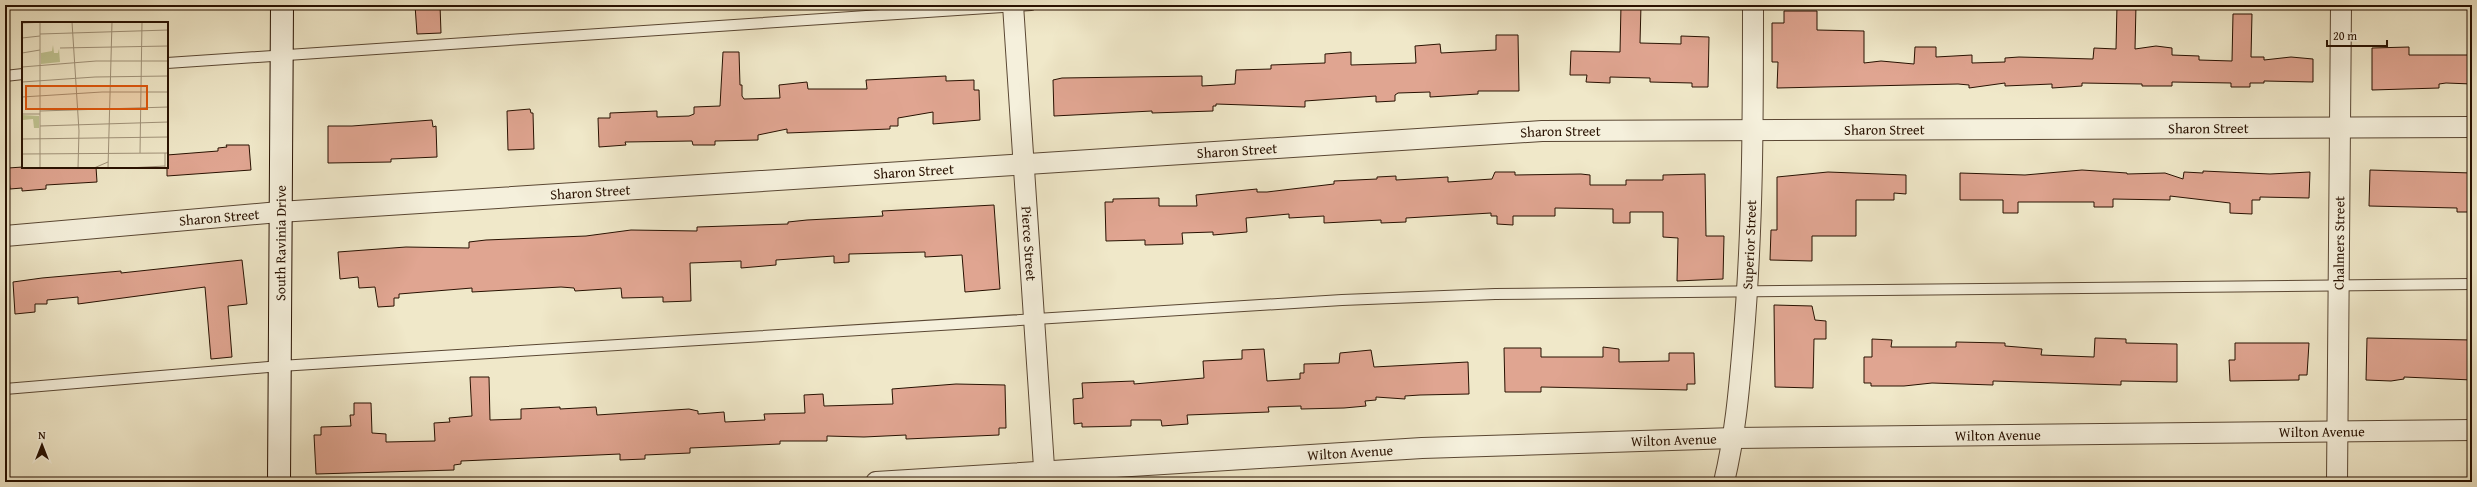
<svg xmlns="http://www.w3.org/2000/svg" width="2477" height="487" font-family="'Gentium Book Plus',serif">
	<rect width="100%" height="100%" fill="#f0e8c9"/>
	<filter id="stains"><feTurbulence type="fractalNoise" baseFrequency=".005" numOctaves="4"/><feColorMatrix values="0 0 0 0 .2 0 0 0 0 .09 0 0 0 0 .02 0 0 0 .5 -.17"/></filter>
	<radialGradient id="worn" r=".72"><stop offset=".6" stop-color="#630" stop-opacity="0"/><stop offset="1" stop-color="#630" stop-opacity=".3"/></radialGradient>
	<g fill="#e0a591" stroke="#281101">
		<path d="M415 5H440L441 33 417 34Z"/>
		<path d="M1621 5H1641L1640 43 1681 44V36L1709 37 1708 87H1692V83L1650 82V78L1610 77V83L1586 82 1587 75H1570L1571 51 1620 52Z"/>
		<path d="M2117 5H2136L2135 49 2156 46 2172 48V55L2199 56V60L2232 61 2233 14H2252L2251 57H2264V60L2291 57 2313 59V82L2264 81V83H2250V87H2231V83L2172 82V86H2142V84L2082 83V86L2052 88V84L2005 86V83L1969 88V85L1958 84 1777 88 1778 62H1772V23H1784V11H1817V30L1864 31V63L1881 61 1914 64 1915 47H1936V57L1972 55V63L2005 62V58L2019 57 2093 59 2094 48 2116 49Z"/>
		<path d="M1496 35H1518L1519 91H1478V94L1430 97V92L1398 93 1395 95V101L1376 102V96L1305 101V107L1216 104V106H1213V111L1152 113V111L1054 116 1053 80 1062 78 1202 76V86L1235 84 1236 70 1271 69V65L1325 63V54L1351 52V65L1416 63 1415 46 1440 44 1441 53 1496 50Z"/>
		<path d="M2409 47V55H2472V84L2446 83 2439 84V88L2372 90V48Z"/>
		<path d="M723 52H739L740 85H742V96L744 99 780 98 779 85 807 82 808 89H867L866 80 946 76V81L974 80V90H979L980 120 933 124V112L898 118V126H890V129L787 133V129L758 135V140L715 141V145H693L692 141 625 142 626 145 599 147 598 118H610V113L657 111V117L689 116 694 114V107L720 106Z"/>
		<path d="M530 109 531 113H533L534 149 508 150 507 111Z"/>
		<path d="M432 120 433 127 436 126 437 157 391 159V162L328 163V126H352Z"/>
		<path d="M226 145H249L251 170 167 176V155L218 151V148L227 147Z"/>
		<path d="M23 167H96L97 182 46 185V189L22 191V188L10 189 8 168Z"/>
		<path d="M2082 170 2127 173V174L2165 173 2183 179 2184 172 2203 173V171L2270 174 2310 172 2309 198 2260 197V200H2252V214L2230 213V203L2170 196V200L2113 199V207H2094V202H2018V213H2003V200H1960V173L2025 175Z"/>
		<path d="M2370 170 2472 173V212H2457V208L2369 206Z"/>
		<path d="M1495 172H1515V175L1581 174 1590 175V185H1626V180H1663V175L1705 174 1706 236H1724L1723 279 1677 281 1678 238 1663 237V212H1630V223H1613V209L1555 208V216H1513V225L1497 224V216H1491V213L1406 218V222L1381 223V220L1324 223V216L1289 218V214L1246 218 1247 232 1213 235V232L1182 233 1183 244 1145 245V240L1106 241 1105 202H1113V199L1159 198V206H1197L1196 195 1257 189V192H1267L1334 184V181L1377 179V177L1396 176V180L1448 177V182L1492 179Z"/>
		<path d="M1828 172 1906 175V194L1894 193V200H1856V236H1812V261L1770 260 1771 230H1777V177Z"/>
		<path d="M994 205 1000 289 965 292 962 255 925 257V252L849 254V262L834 263V256L776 260V265L741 268V261L690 263 691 301 663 302V297L622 298 621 288 575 291 574 288 561 287 472 292V288L399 294V298H394V306L378 307 375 287 359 288 358 277 340 279 338 252 406 247 469 248V242L486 240 586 236 631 230 697 231V227L788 224V222L807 220 883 216 882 211Z"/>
		<path d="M242 260 247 304 228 306 232 357 211 359 205 287 78 304V297L47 300V304H35V312L15 314 13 282 42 278 121 271V273Z"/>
		<path d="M1774 305 1812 306 1815 320 1826 321V339H1814L1813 388 1775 387Z"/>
		<path d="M2095 338 2126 339V343L2177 344V382L2121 381V385L1993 381V385L1932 383 1904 386H1871V383H1864V357H1872V339L1892 340 1891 347H1956V342L2005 343V346L2042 349 2041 355 2094 357Z"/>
		<path d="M2367 338 2472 340V380L2404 377V379L2391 381 2366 380Z"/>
		<path d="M2235 343H2309L2307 375H2299V380L2230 381 2229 360H2235Z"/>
		<path d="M1603 347 1619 349V362L1669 361V353H1694L1695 384H1687V390L1541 387V392H1505L1504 348H1541V357H1603Z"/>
		<path d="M1264 349 1267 381 1300 379V373H1304V364L1339 363 1340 353 1371 350 1374 367 1468 362 1469 394 1420 395 1405 396V399L1376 397V400L1365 401 1366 406 1344 408 1301 409V406L1268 407 1269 412 1187 415 1188 424 1162 426 1161 420H1131V426L1082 427V423L1074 424 1073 399 1083 398 1082 383 1134 381V384L1204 378 1203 361 1242 359V350Z"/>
		<path d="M470 377H489L490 420 521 419V409L560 407V409L596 407 597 415 689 409 698 411V414L724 412 725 422 765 420 764 414 805 413 804 395 823 394 824 406 893 404 892 389 956 384 1005 385 1006 428H999V435L906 439V435L864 437 827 436V441H780V444L690 448V453L645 455V459L620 460V454L461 461V464L454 465V470L316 474 314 435H321V427L351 426 350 415H354V403H371L372 433 386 434V442L435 441 434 423 450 422 449 418 472 416Z"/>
	</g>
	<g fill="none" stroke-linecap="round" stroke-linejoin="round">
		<g stroke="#5a4733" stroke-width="12">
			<g id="lane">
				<path d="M167 63 1031 5"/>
				<path d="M5 76 23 74"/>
				<path d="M5 389 280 366 1342 300 1495 294 2472 284"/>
			</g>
		</g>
		<g stroke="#5a4733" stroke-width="22">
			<g id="street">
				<path id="s1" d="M1013 5 1045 482"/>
				<path id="s2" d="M5 236 279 212 1542 131 2472 127"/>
				<path id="s3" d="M876 482 1422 448 1734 438 2472 430"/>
				<path id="s4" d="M1724 482C1735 436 1739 391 1743 344 1753 231 1753 118 1753 5"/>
				<path id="s5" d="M2337 482 2341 5"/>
			</g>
		</g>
		<g stroke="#281101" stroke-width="24">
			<g id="secondary">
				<path id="s6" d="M279 482 282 5"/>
			</g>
		</g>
		<use href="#lane" stroke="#f5f0dc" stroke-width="10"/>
		<use href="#street" stroke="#f5f0dc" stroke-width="20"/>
		<use href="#secondary" stroke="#f5f0dc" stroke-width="22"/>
	</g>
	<g text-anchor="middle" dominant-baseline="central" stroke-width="3" stroke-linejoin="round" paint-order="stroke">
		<g font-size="14" fill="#281101" stroke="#f5f0dc">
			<text stroke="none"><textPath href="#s2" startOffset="2207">Sharon Street</textPath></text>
			<text stroke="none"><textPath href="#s2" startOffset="1883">Sharon Street</textPath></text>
			<text stroke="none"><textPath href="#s2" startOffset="1559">Sharon Street</textPath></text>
			<text stroke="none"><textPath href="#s2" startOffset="1235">Sharon Street</textPath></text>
			<text stroke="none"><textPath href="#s2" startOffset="911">Sharon Street</textPath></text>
			<text stroke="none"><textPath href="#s2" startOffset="587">Sharon Street</textPath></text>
			<text stroke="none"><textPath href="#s2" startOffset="215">Sharon Street</textPath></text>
			<text stroke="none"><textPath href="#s6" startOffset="239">South Ravinia Drive</textPath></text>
			<text stroke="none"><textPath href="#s5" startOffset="239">Chalmers Street</textPath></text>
			<text stroke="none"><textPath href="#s1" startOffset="239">Pierce Street</textPath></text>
			<text stroke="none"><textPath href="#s4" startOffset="239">Superior Street</textPath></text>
			<text stroke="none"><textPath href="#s3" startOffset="1447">Wilton Avenue</textPath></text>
			<text stroke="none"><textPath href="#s3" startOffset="1123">Wilton Avenue</textPath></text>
			<text stroke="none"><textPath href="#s3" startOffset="799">Wilton Avenue</textPath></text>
			<text stroke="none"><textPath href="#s3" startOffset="475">Wilton Avenue</textPath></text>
		</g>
	</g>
	<g transform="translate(22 22)">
		<rect width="146" height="146" fill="#f0e8c9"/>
		<path d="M31 23 32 31H36L37 27 38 40 19 42V31L30 29ZM0 93 17 94V106H12L11 97 1 98Z" fill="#c0c492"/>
		<path fill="none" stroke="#a09279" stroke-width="1" d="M50 0 57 109 56 146M0 1 26 0M18 12 146 8M0 16 18 14M38 26 146 24M0 31 18 28M0 45 74 39H146M0 60 73 55 146 54M0 75 80 70H146M18 89 146 85M0 92H18M18 104 146 100M0 117 146 115M118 131 120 0M0 132 146 131M18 146V0M72 146 86 140M86 146 90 0M106 146 143 144M143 146V131"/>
		<path fill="#de550b" fill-opacity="0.15" stroke="#de550b" stroke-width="2" d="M4 64H125V87H4Z"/>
		<rect width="146" height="146" fill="none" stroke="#281101" stroke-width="2"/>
	</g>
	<rect width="2477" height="487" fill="none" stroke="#f0e8c9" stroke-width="20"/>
	<rect x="6" y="6" width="2465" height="475" fill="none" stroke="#281101" stroke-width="2"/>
	<rect x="10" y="10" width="2457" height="467" fill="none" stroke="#281101"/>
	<g transform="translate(42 445)" stroke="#f5f0dc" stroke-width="3" paint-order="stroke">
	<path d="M0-3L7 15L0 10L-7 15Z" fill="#281101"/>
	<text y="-6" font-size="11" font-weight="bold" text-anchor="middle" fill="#281101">N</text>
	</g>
	<path d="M2327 40v6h60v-6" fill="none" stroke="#281101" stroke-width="2"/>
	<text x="2333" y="40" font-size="12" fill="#281101" stroke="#f5f0dc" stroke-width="3" paint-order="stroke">20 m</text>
	<rect width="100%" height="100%" filter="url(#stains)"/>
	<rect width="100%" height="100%" fill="url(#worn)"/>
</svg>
